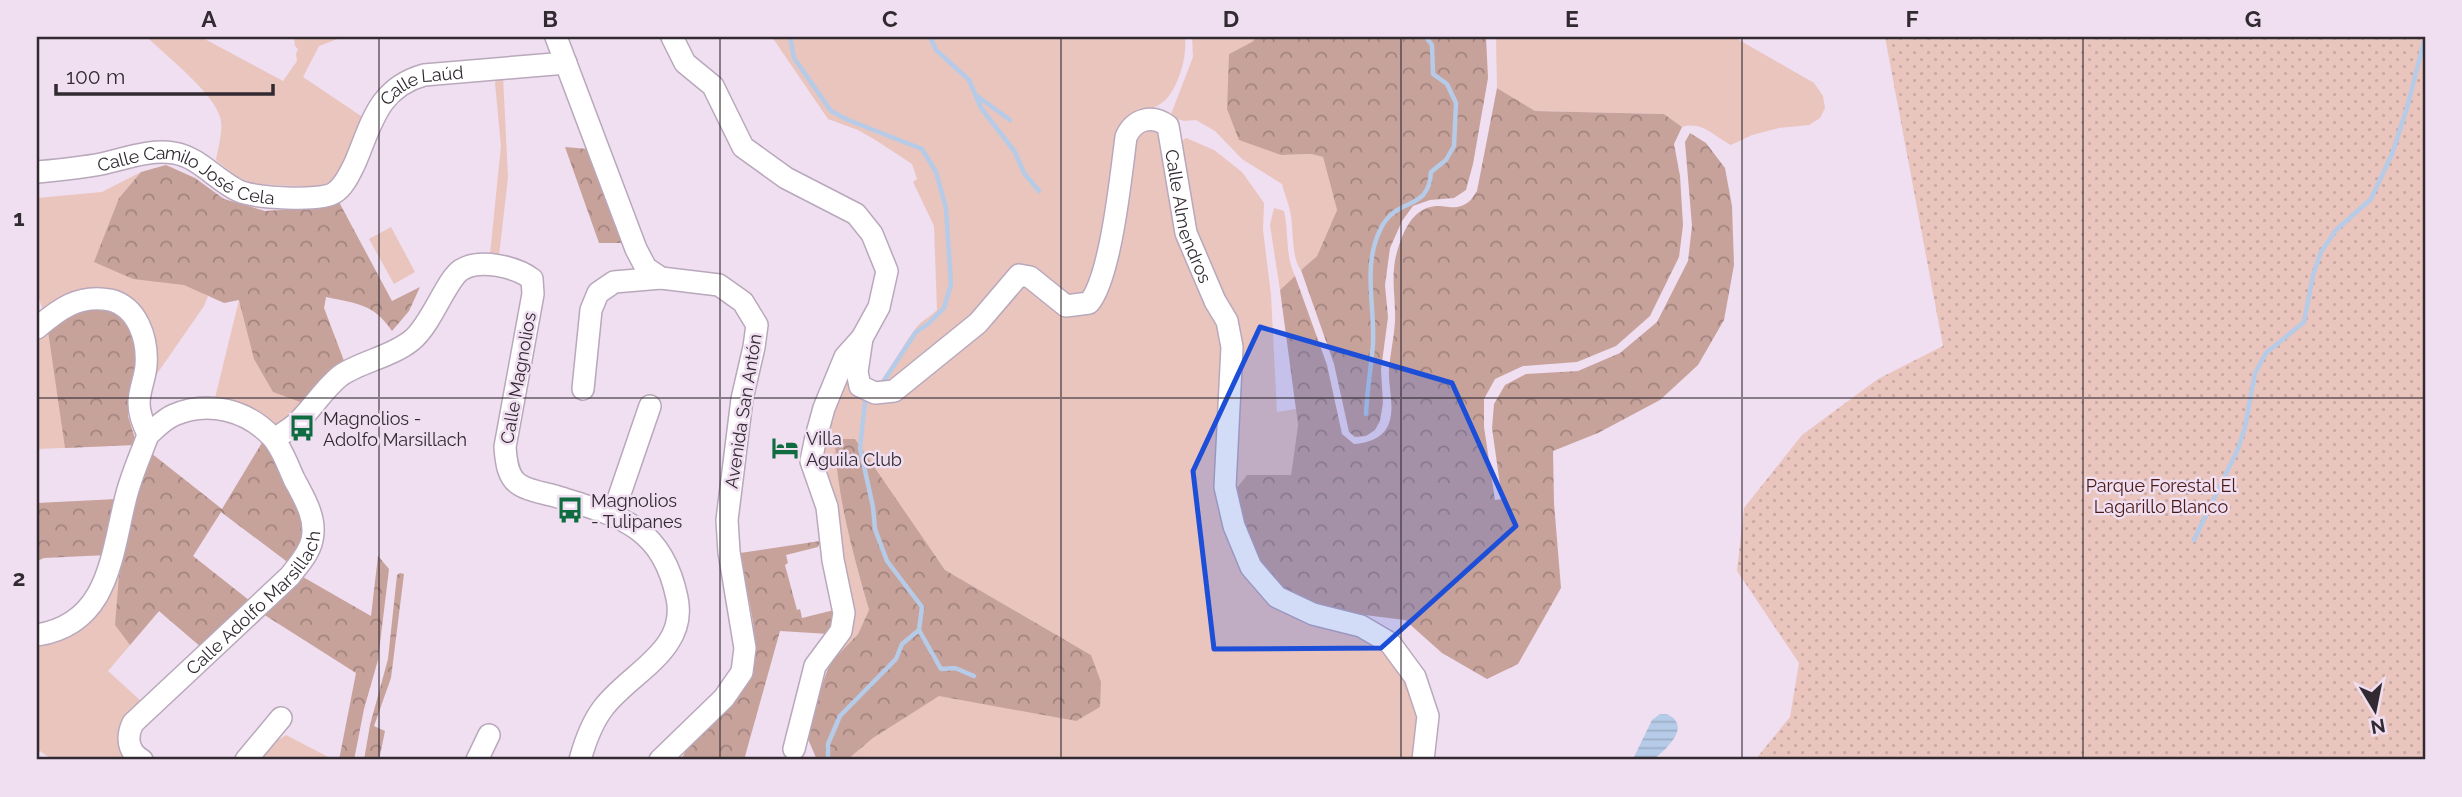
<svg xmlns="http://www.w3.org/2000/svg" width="2462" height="797" font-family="Raleway,sans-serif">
	<defs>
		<pattern id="forest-crowns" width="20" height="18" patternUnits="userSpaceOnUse" patternTransform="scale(1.75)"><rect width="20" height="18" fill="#c7a29b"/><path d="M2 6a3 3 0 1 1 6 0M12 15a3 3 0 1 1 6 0" fill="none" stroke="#a2847f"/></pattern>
		<pattern id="park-dots" width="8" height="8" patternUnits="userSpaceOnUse" patternTransform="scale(1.75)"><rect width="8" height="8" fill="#e9c5be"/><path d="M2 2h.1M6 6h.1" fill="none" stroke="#c8a9a4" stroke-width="1.8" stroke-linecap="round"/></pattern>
		<pattern id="water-rules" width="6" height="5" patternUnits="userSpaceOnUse" patternTransform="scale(1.75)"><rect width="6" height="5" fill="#b6cbe7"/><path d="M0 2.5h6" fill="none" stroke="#9daec7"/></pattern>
	</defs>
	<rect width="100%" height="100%" fill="#f0def1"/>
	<g fill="#e9c5be">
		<path d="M147 37H201L283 81 297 61 296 54 298 49 295 46 294 37H343L319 46 303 77 364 118 341 168 330 182 317 187 253 184 236 176 216 160C218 147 224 130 220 117 213 92 166 56 147 37Z"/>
		<path d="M772 37H1185C1187 55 1180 82 1168 97 1161 106 1148 110 1138 115L1094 291 1074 301 1030 268 988 303 903 380 878 384C893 366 902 346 916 328 921 321 930 317 937 310L934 226 913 182 917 179 912 164 877 141 858 130 828 119Z"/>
		<path d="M1192 37H1257L1253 42 1229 54 1281 155 1311 154 1323 157 1337 210 1317 256 1301 270C1291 259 1294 227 1290 211 1288 201 1284 193 1282 184L1242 159 1215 131 1196 120 1184 121 1170 117 1193 57Z"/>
		<path d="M1496 37H1734L1814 83 1823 96 1825 108 1820 118 1809 125 1779 128 1752 135 1731 145C1713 136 1703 121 1682 127L1664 114 1535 111 1497 88Z"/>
		<path d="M497 77H503L508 177 499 256H492L490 254 501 146 495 83Z"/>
		<path d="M1139 126 1159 130 1223 336 1225 515 1388 648 1410 681 1422 720 1418 760H847L873 738 939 695 1076 721 1091 655 945 570 854 439 835 446C838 502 854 557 869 610L858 634 830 663 843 643 819 451 853 356 875 402 1018 287 1028 285 1096 307 1128 143Z"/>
		<path d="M1186 138 1214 150 1242 172 1264 203 1263 230 1271 295 1277 412 1296 409 1298 425 1291 475H1247L1231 495 1238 372 1194 241 1178 144Z"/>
		<path d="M141 172 119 198 204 294 208 296 204 306 154 378C151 353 154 319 135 302L43 311 37 293V198L102 192Z"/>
		<path d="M1274 208 1284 211C1289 233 1285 256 1295 276L1280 290 1270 225Z"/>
		<path d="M391 227 415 272 394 284 369 239Z"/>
		<path d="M326 297 324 308 344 361C318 379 305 410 278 426L273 425 215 398 239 300Z"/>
		<path d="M65 317 130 403 128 416 135 439 134 445 37 449V340Z"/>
		<path d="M222 510 193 556 250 601 201 647 159 611 108 671 142 702C126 720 110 735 125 760H53L40 751 37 755V647L101 608 119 576 125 553Z"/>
		<path d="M286 735 334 760H257L270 745Z"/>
	</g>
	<g fill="url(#forest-crowns)">
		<path d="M1257 37H1486L1488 78 1473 164 1466 190 1454 198 1430 200 1413 206 1402 221 1390 248 1385 285 1388 317 1381 370 1383 403 1380 421 1375 430 1366 436 1355 437 1349 432 1334 364 1301 270 1317 256 1337 210 1323 157 1311 154 1281 155 1239 140 1227 109 1229 54 1252 42Z"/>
		<path d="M1497 88 1535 111 1664 114 1682 127 1674 144 1680 176 1683 225 1679 257 1650 316 1616 346 1577 362 1523 366 1495 379 1484 399V427L1495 500 1502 499 1492 428 1494 404 1505 385 1526 374 1578 371 1620 353 1657 322 1688 261 1692 226 1685 142 1690 133 1706 143 1725 168 1732 206 1734 265 1724 320 1698 365 1660 400 1598 433 1553 451 1554 503 1561 588 1518 664 1487 679 1442 653 1405 620 1308 608 1276 592 1256 566 1231 495 1247 475H1291L1298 425 1280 290 1295 276 1327 365 1342 434 1354 444C1368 443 1384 438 1389 423 1395 407 1388 387 1389 370 1390 354 1394 338 1395 322 1396 298 1390 276 1397 252 1403 232 1412 208 1436 206 1447 205 1456 211 1467 203 1471 201 1474 195 1477 191Z"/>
		<path d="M565 147 588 149 624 243H599Z"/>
		<path d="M166 165 195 178 224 199 265 211 326 207 339 202 392 301 420 287 409 311 392 331C373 303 357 304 326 297L324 308 344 361 331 370 303 403 273 392 254 359 239 300 224 303 184 285 133 279 94 262 119 198 141 172Z"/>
		<path d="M93 307 111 310 129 321 137 359 128 416 135 439 134 445 65 448 48 331 65 317Z"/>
		<path d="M842 439H855L945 570 1091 655 1101 682 1100 707 1076 721 939 696 873 738 847 760H817L805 732 830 663 858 634 869 610C854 557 838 502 835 446Z"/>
		<path d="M263 441C280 463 310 516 301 544 299 551 294 557 290 564L221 512 193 556 250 601 201 647 159 611 130 645 115 625 119 576 139 485 151 453 222 509Z"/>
		<path d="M117 499 107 555 44 558 37 561V503Z"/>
		<path d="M820 541 818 547 786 555 788 563 785 565 797 610 800 609 802 618 834 610 829 634 780 631 744 760H681L686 750C711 726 743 701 754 667 761 642 744 580 740 553Z"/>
		<path d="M378 556 389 569 378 660 364 709 354 760H339L356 673 263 614 303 577 371 616Z"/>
		<path d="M400 573 404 574 391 678 374 726 385 731 379 760H364L370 725 388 659 397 575Z"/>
	</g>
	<path fill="url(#park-dots)" d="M1885 37H2425V760H1755L1790 717 1799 663 1737 571 1744 508 1802 435 1878 379 1943 346Z"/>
	<path fill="url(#water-rules)" d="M1660 714C1668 714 1666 713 1672 717 1689 730 1664 751 1653 760L1633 759 1652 720Z"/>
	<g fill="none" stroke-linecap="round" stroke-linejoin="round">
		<g stroke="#b6cbe7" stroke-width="4.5">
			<path d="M790 37 794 58 831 111 848 120 922 149 936 172 946 208 951 284 944 308 928 324 916 332 881 385"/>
			<path d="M930 37 936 50 969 80 981 108 1015 152 1024 173 1039 191"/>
			<path d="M977 96 1010 120"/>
			<path d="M1366 414C1367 391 1371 368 1373 344 1375 305 1362 265 1381 228 1397 196 1429 212 1431 172L1446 160 1454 146 1456 103 1447 84 1433 74 1432 45 1426 37"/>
			<path d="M2194 540 2238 449 2245 427 2255 373 2266 353 2304 322 2313 275 2321 252 2336 230 2371 199 2392 154 2407 108 2425 37"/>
			<path d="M919 630 941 669 955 668 974 676"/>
			<path d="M828 760V744L840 716 896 659 902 644 919 630 922 607 887 561 875 529 873 507 860 448 865 402"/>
		</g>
		<g stroke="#b9a8bb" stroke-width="24">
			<g id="minor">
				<path d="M556 37 636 249 646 268 661 278 719 285 743 302 757 325 754 347 742 399 727 520 729 552 745 648 742 672 724 698 660 760"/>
				<path d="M672 37 685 63 713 86 743 147 786 178 856 214 872 234 887 271 879 307 862 338 845 357 824 408 816 437 811 461 827 507 833 560 844 613 841 631 815 666 794 749"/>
				<path id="s1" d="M37 172C58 170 80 168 101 164 125 159 149 149 174 153 199 157 217 181 239 191 254 198 320 202 334 193 344 187 350 173 355 163 372 123 378 88 424 75L566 63"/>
				<path d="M37 328C59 309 79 294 110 300 138 307 148 339 146 366 145 378 139 391 139 403 139 415 144 425 148 435 140 457 130 478 125 501 111 558 108 624 37 635"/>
				<path id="s2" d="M862 338 857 372 860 386 875 393 894 391 978 323 1019 275 1030 277 1066 306 1089 303C1111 277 1121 175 1126 137 1134 119 1152 114 1168 126L1186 233 1215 301 1227 321 1232 347 1225 487 1234 526 1251 567 1277 597 1313 614 1361 626 1390 643 1415 677 1428 716 1423 760"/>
				<path d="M583 389 591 310 598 293 614 282 661 278"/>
				<path d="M274 439C283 433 293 428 300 420 313 407 325 388 340 376 359 362 392 357 412 340 431 325 446 280 461 270 480 258 516 267 532 279L533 294 505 447C506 459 507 478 520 485 529 491 544 493 555 496 619 516 662 525 677 598 688 650 631 672 604 707 592 722 585 742 580 760"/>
				<path d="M613 514 650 406"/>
				<path id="s3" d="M142 760C128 752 126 737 133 723L290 576C298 565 309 554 312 540 317 518 304 498 294 479 288 466 282 448 272 437 247 410 208 400 174 415 164 419 156 428 148 435"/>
				<path d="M246 760 281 718"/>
				<path d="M477 760 489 735"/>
			</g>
		</g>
		<use href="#minor" stroke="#fff" stroke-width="21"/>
	</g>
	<path fill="#1d4ed8" fill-opacity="0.2" stroke="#1d4ed8" stroke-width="5" stroke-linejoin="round" d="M1260 327 1452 383 1516 526 1381 648 1214 649 1193 471Z"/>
	<path fill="none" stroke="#312a31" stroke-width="2" stroke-opacity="0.55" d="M379 37V760M720 37V760M1061 37V760M1401 37V760M1742 37V760M2083 37V760M37 398H2425"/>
	<defs>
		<g id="bus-bare" transform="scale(2.1)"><path d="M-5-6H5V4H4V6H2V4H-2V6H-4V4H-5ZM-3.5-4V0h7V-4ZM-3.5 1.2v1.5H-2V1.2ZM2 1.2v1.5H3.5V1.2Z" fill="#0f6c41" stroke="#f0def1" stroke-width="2.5" paint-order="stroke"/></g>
		<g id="hotel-bare" transform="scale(2.1)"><path d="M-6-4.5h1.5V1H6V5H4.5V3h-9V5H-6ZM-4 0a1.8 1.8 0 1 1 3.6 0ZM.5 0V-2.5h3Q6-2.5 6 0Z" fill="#0f6c41" stroke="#f0def1" stroke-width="2.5" paint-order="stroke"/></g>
	</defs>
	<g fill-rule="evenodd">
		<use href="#bus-bare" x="302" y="428"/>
		<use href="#hotel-bare" x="785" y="448"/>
		<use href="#bus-bare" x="570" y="510"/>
	</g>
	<g text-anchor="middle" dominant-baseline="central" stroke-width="5" stroke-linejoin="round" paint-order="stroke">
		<g font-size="18" fill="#312a31" stroke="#f0def1">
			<text stroke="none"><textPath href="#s1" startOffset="460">Calle Laúd</textPath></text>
			<text stroke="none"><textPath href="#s1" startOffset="156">Calle Camilo José Cela</textPath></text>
			<text stroke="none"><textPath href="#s2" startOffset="651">Calle Almendros</textPath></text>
			<text transform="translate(518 378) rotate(-80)">Calle Magnolios</text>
			<text transform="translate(743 411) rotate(-81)">Avenida San Antón</text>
			<text stroke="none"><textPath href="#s3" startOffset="214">Calle Adolfo Marsillach</textPath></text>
		</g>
		<g font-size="18" fill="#312a31" stroke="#f0def1" text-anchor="start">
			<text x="323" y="418">Magnolios -<tspan x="323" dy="21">Adolfo Marsillach</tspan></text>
			<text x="806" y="438">Villa<tspan x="806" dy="21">Aguila Club</tspan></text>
			<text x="591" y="500">Magnolios<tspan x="591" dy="21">- Tulipanes</tspan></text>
		</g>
		<g font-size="18" fill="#4a1a14" stroke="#f0def1">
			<text x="2161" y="485">Parque Forestal El<tspan x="2161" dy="21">Lagarillo Blanco</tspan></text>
		</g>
	</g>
	<rect width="2462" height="797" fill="none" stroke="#f0def1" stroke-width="77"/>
	<g transform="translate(2375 710) rotate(170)" stroke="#f0def1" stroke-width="5" paint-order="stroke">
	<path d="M0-5L12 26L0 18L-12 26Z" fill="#312a31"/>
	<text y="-10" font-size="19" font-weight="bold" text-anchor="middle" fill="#312a31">N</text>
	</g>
	<path d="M56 84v10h217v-10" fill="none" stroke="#312a31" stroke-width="3.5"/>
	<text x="66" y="84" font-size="21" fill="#312a31" stroke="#f0def1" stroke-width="5" paint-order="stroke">100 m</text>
	<rect x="38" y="38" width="2386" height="720" fill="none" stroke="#312a31" stroke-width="2.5"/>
	<g font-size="23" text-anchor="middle" font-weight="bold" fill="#312a31">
		<text x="209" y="27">A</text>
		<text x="550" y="27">B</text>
		<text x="890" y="27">C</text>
		<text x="1231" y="27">D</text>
		<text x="1572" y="27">E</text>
		<text x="1912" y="27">F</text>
		<text x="2253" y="27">G</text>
		<text x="19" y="226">1</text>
		<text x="19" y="586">2</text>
	</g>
</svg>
